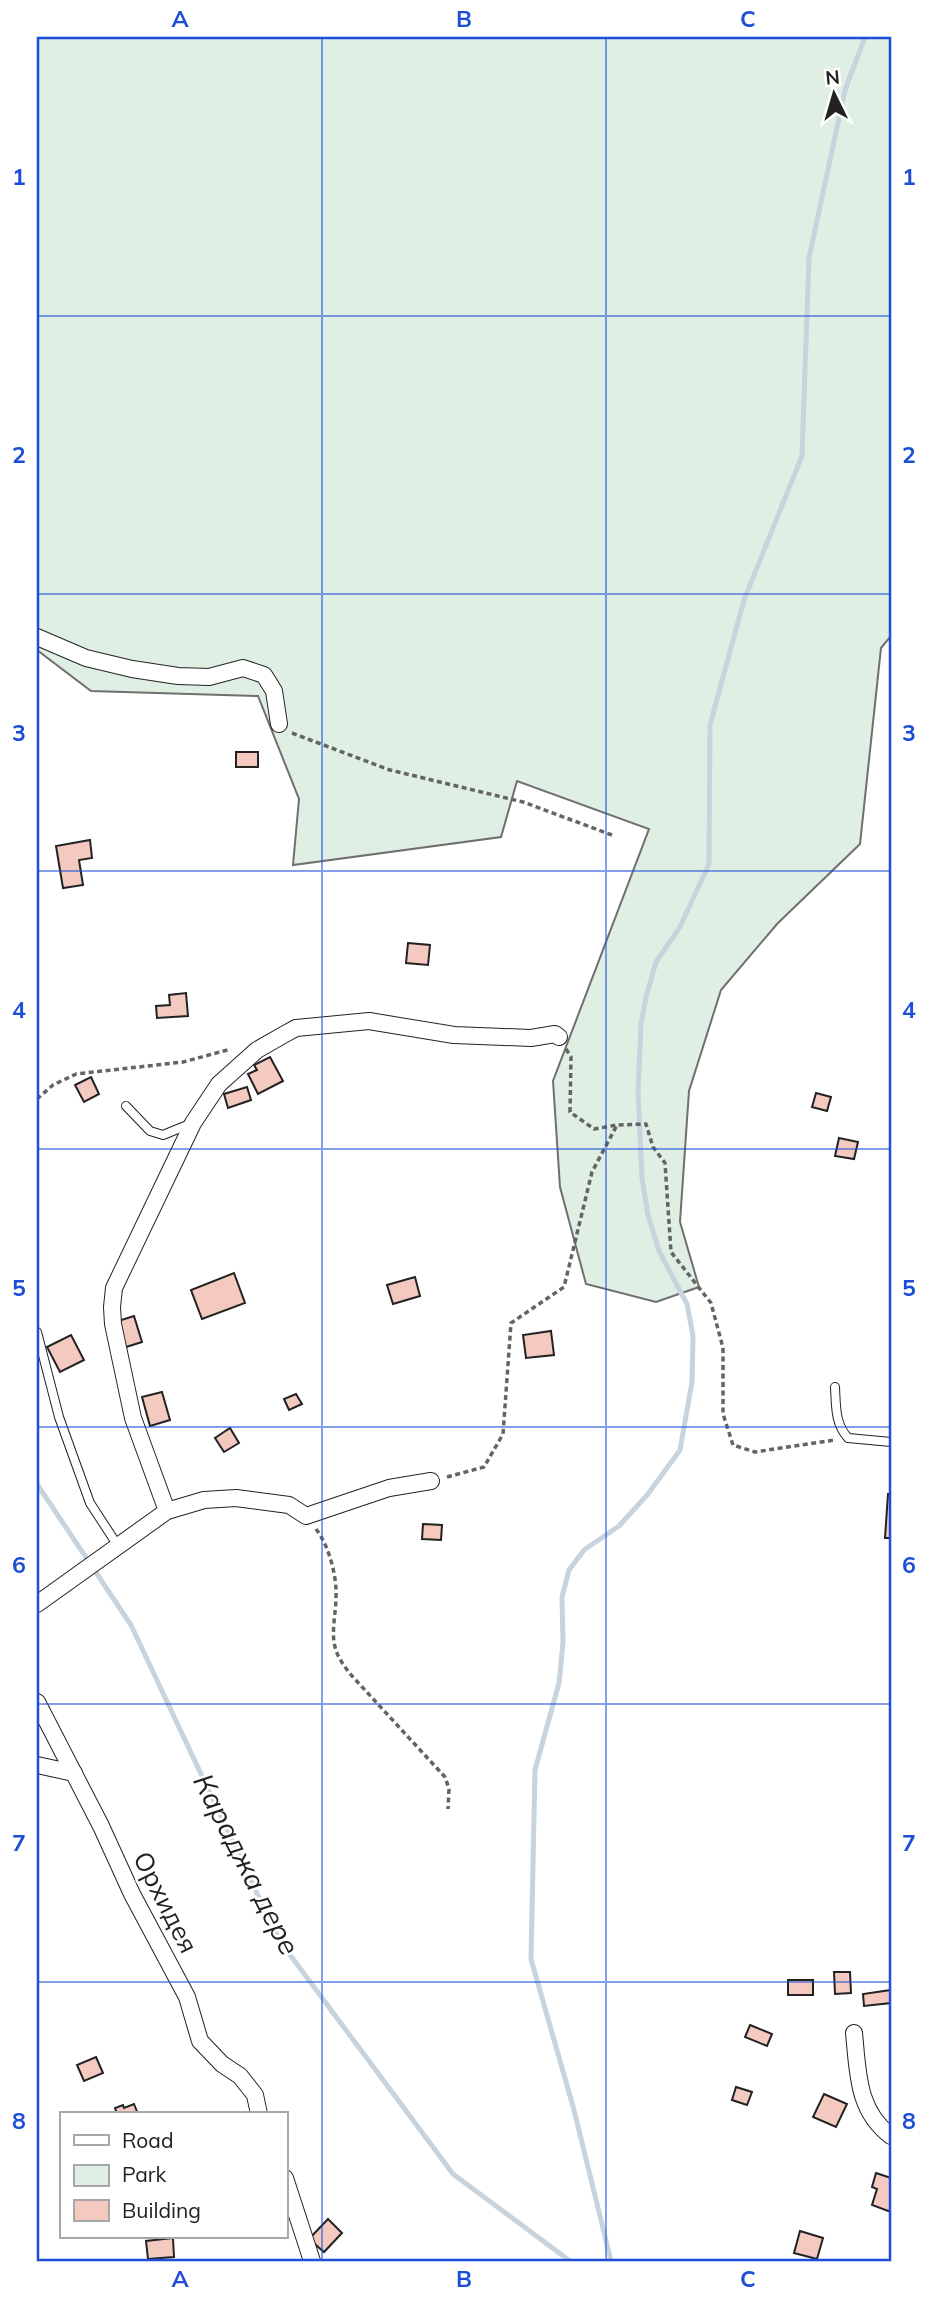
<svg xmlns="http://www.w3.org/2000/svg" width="928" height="2298" font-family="Mulish,sans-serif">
	<rect width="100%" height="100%" fill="#fff"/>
	<path fill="#e0efe3" stroke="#6f6f6f" stroke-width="2" d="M37 37H891V636L881 648 860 844 777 924 721 990 689 1091 680 1222 699 1287 656 1302 586 1284 560 1187 553 1081 649 829 517 781 501 837 293 865 299 799 258 696 91 691 37 650Z"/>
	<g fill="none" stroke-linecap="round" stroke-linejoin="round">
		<g stroke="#c7d3dd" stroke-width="5">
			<path d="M37 1484 131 1625 279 1940 453 2174 570 2261"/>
			<path d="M611 2261 574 2110 531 1959 535 1770 559 1683 563 1642 562 1597 569 1570 584 1550 619 1526 648 1494 680 1450 692 1382 693 1336 687 1304 659 1251 648 1215 642 1178 638 1092 641 1025 646 997 656 962 680 927 709 864 710 725 744 600 802 456 809 258 845 90 865 37"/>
		</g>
	</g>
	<g fill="#f3c9c0" stroke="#222" stroke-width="2">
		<rect x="236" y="752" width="22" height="15"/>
		<path d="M90 840 92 858 79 860 83 885 63 888 56 846Z"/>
		<path d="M408 943 430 945 428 965 406 963Z"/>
		<path d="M186 993 188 1016 157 1018 156 1006 170 1005 169 995Z"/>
		<path d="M270 1057 283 1081 258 1094 248 1074 257 1070 254 1065Z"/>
		<path d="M91 1077 99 1094 84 1102 75 1085Z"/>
		<path d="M247 1087 251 1100 228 1108 224 1094Z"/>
		<path d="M816 1093 831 1097 827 1111 812 1107Z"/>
		<path d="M839 1138 858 1142 854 1159 835 1156Z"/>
		<path d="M234 1273 245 1303 202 1319 191 1290Z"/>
		<path d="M415 1277 420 1296 393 1304 387 1285Z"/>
		<path d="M134 1316 142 1342 123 1348 115 1322Z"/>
		<path d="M551 1331 554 1355 526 1358 523 1335Z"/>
		<path d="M71 1335 84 1360 60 1372 47 1347Z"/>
		<path d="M162 1392 170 1420 150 1426 142 1397Z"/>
		<path d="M296 1394 302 1404 289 1410 284 1399Z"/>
		<path d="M230 1428 239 1443 224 1452 215 1438Z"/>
		<path d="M888 1494H891V1538H885Z"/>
		<path d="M423 1524 442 1525 441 1540 422 1539Z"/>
		<path d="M834 1972H850L851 1993 835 1994Z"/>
		<rect x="788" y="1980" width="25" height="15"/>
		<path d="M891 1990V2003L864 2006 863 1994Z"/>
		<path d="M750 2025 772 2034 767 2046 745 2037Z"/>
		<path d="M96 2057 103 2073 84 2081 77 2065Z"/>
		<path d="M736 2087 752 2092 747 2105 732 2100Z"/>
		<path d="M824 2094 847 2104 836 2127 813 2117Z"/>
		<path d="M134 2104 138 2114H117L115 2108 123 2105 124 2108Z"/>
		<path d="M876 2173 891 2178V2212L872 2205 877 2189 872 2187Z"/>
		<path d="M328 2219 342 2233 324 2252 309 2239Z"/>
		<path d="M800 2231 823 2238 817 2259 794 2253Z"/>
		<path d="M173 2238 174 2257 148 2259 146 2241Z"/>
	</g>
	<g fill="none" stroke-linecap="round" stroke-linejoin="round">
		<g stroke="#222" stroke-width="10">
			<g id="lane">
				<path d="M126 1106 150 1131 163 1135 190 1124"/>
				<path d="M37 1332 59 1417 90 1503 118 1546"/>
				<path d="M835 1387C836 1406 835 1424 848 1438L891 1442"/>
			</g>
		</g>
		<g stroke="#222" stroke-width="18">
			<g id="street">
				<path d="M37 637 86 658 132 669 178 676 209 677 243 668 264 675 274 691 279 724"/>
				<path d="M167 1511 133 1418 113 1324 112 1307 114 1288 193 1123 219 1084 257 1050 285 1034 296 1028 369 1021 454 1035 531 1038 555 1034 559 1037"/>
				<path d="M37 1604 167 1511 204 1500 236 1498 289 1505 306 1516 389 1488 431 1481"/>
				<path d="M37 1702 101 1826 132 1894 187 1997 200 2041 222 2064 240 2076 255 2095 259 2114"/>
				<path d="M37 1765 74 1773"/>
				<path d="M854 2033C858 2072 857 2111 891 2136"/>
				<path d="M285 2178 312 2261"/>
			</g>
		</g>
		<g stroke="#646464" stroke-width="3.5" stroke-dasharray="5 3.5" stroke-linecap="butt">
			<path d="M292 733 390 770 523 802 612 835"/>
			<path d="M566 1049 571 1057 570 1112 594 1129 617 1125"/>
			<path d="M37 1099 53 1085 76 1074 183 1062 231 1049"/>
			<path d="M447 1477 484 1467 503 1434 511 1323 564 1287 592 1172 617 1125 646 1124 653 1147 665 1163 671 1252 711 1303 723 1348V1414L733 1445 755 1452 834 1440"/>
			<path d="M316 1529C329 1546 337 1576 336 1597 336 1612 332 1627 334 1642 336 1656 344 1666 352 1676L445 1777 449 1789 448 1809"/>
		</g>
		<use href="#lane" stroke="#fff" stroke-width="8"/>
		<use href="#street" stroke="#fff" stroke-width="16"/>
	</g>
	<path fill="none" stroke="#1d4ed8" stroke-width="2" stroke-opacity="0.55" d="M322 37V2261M606 37V2261M37 316H891M37 594H891M37 871H891M37 1149H891M37 1427H891M37 1704H891M37 1982H891"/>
	<g text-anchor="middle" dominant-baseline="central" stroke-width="5" stroke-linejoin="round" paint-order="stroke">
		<g font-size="26" fill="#222" stroke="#fff">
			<text transform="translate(166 1902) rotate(63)">Орхидея</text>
		</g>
		<g font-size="28" font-style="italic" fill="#222" stroke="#fff">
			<text transform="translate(247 1864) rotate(63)">Караджа дере</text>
		</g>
	</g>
	<rect width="928" height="2298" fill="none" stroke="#ffffff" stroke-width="77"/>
	<rect x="60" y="2112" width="228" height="126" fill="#ffffff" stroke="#a7a7a7" stroke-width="2"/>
	<rect x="74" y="2135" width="35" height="10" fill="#ffffff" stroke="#a7a7a7" stroke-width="2"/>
	<text x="122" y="2148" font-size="21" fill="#222222">Road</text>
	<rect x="74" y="2165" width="35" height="21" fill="#e0efe3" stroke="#a7a7a7" stroke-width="2"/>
	<text x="122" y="2182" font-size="21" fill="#222222">Park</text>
	<rect x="74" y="2200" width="35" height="21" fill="#f3c9c0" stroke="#a7a7a7" stroke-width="2"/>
	<text x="122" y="2218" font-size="21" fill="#222222">Building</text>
	<g transform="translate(834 94) rotate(355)" stroke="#ffffff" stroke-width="5" paint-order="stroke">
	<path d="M0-5L12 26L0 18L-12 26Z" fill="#222222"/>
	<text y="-10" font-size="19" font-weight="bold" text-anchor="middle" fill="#222222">N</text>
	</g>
	<rect x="38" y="38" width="852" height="2222" fill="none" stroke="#1d4ed8" stroke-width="2.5"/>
	<g font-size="23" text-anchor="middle" font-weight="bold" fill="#1d4ed8">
		<text x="180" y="27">A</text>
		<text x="464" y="27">B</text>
		<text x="748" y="27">C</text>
		<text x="19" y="185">1</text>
		<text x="909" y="185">1</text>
		<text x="19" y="463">2</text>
		<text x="909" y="463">2</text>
		<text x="19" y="741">3</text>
		<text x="909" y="741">3</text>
		<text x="19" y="1018">4</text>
		<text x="909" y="1018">4</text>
		<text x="19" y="1296">5</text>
		<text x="909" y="1296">5</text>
		<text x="19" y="1573">6</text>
		<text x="909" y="1573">6</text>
		<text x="19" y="1851">7</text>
		<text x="909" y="1851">7</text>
		<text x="19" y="2129">8</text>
		<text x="909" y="2129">8</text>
		<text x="180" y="2287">A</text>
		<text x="464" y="2287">B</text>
		<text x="748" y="2287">C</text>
	</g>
</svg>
